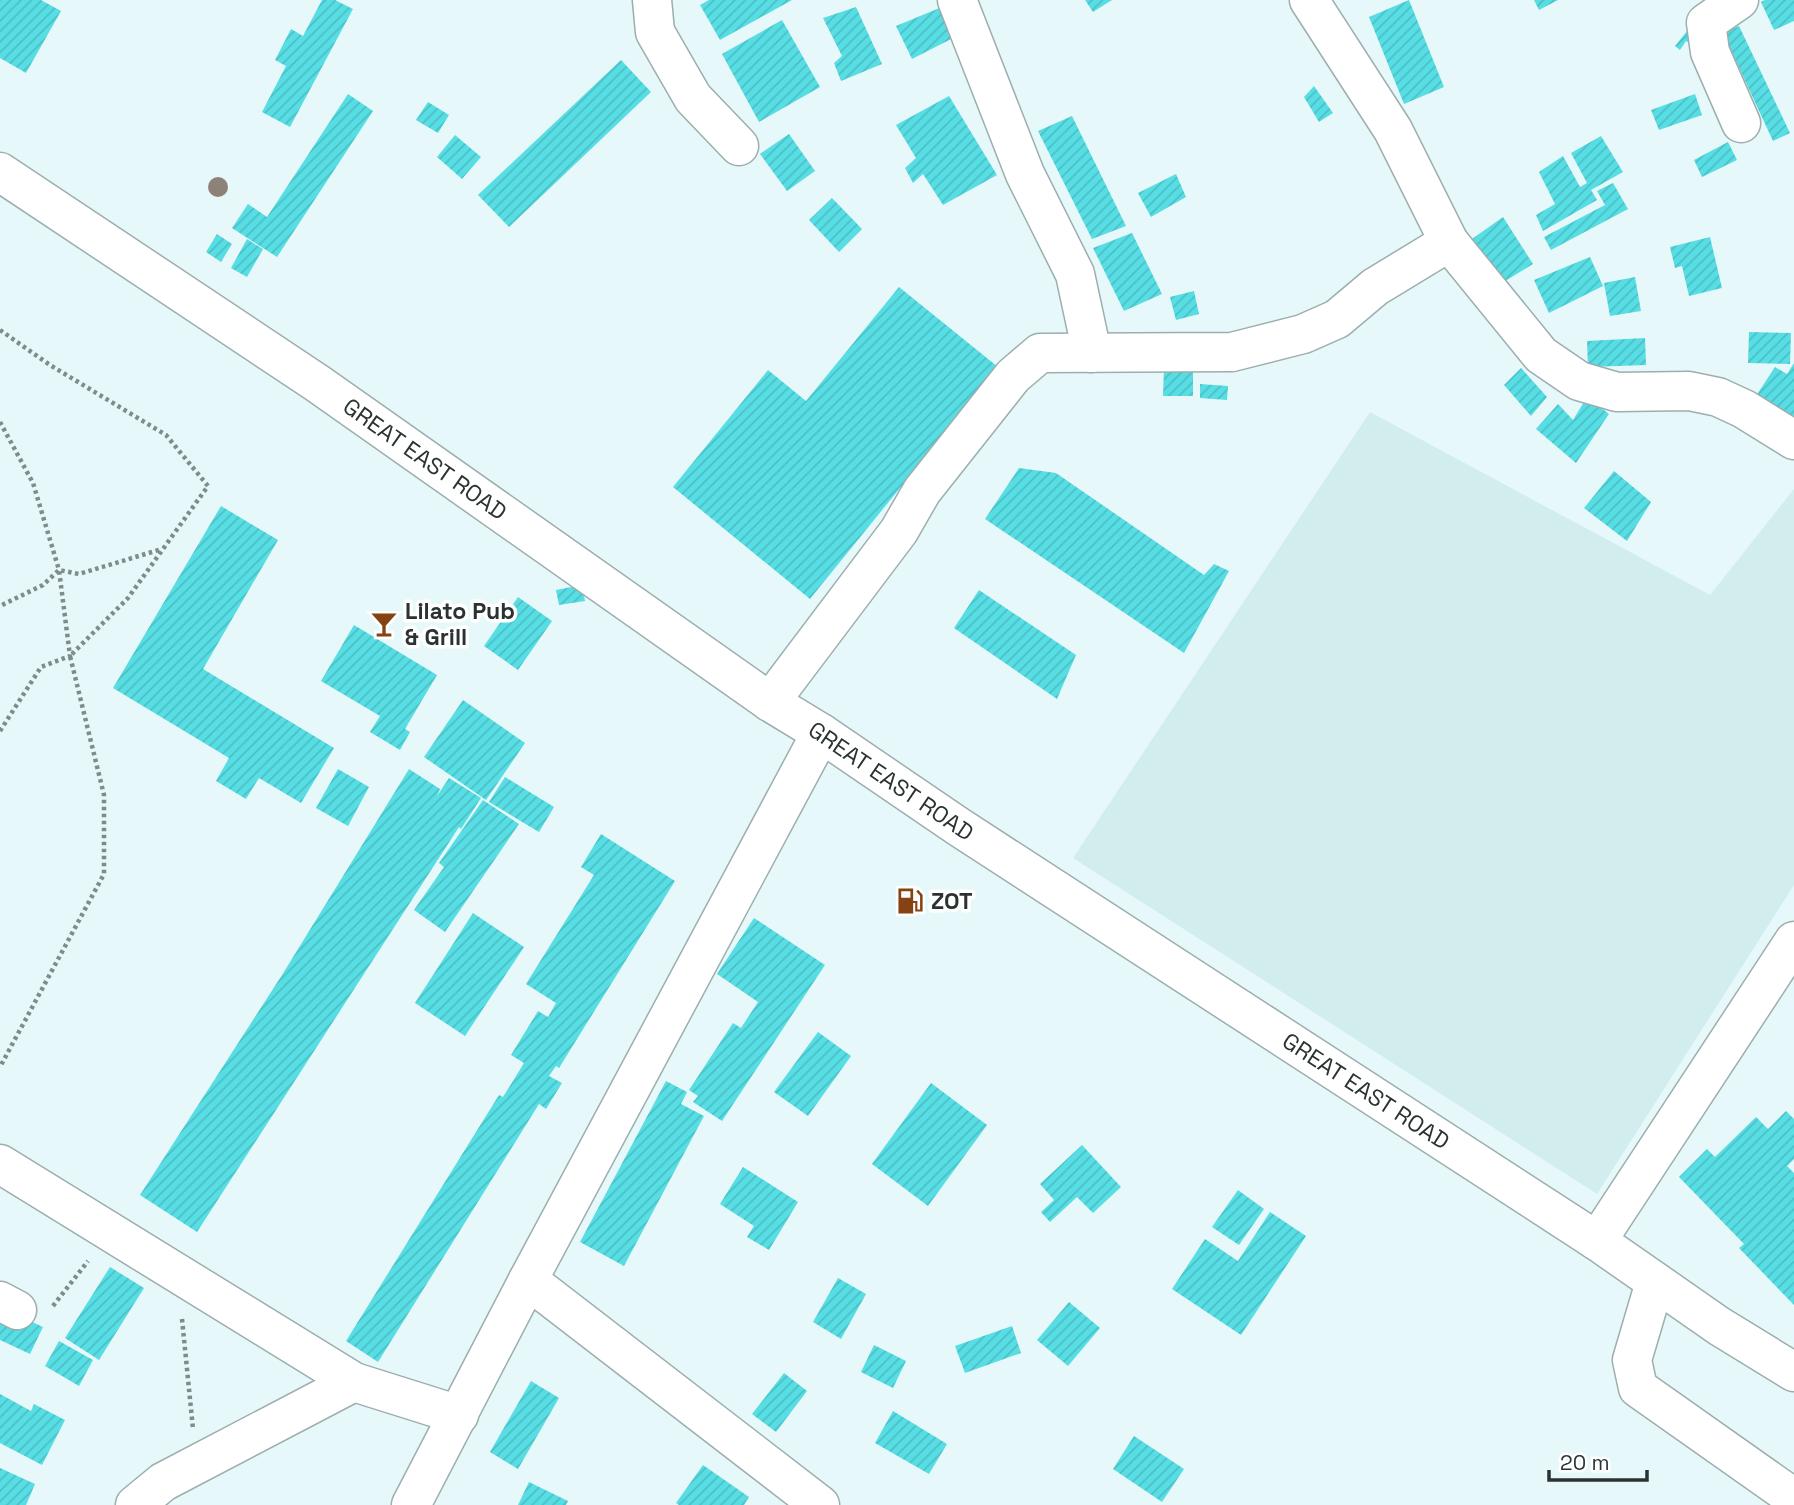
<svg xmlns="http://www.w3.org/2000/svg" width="1794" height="1505" font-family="'Space Grotesk',sans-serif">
	<defs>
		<pattern id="building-hatch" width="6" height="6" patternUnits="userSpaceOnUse" patternTransform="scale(1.75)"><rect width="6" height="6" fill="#57dee4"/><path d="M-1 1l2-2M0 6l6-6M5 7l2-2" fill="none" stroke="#4cbfc4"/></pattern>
	</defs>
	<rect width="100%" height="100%" fill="#e6f8f9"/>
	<path fill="#d2edee" d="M1370 412 1710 595 1794 489V885L1597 1194 1073 858Z"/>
	<g fill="url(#building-hatch)">
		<path d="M0 0H41L61 11 26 73 0 58Z"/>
		<path d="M322 0H335L353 9 290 127 262 112 286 66 275 60 291 29 303 36Z"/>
		<path d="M709 0H792L720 40 700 5Z"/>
		<path d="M1085 0H1112L1093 12Z"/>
		<path d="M1409 0 1444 87 1404 104 1369 17Z"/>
		<path d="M1534 0H1558L1539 10Z"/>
		<path d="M1765 0H1794V21L1774 30 1761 2Z"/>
		<path d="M856 7 882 64 841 81 834 63 842 56 823 18Z"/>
		<path d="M942 7 955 37 912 59 896 26Z"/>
		<path d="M782 20 820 87 759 122 722 54Z"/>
		<path d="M1692 25 1691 44 1686 41 1680 50 1675 46Z"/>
		<path d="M1739 26 1790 133 1773 141 1723 33Z"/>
		<path d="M621 60 651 92 509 227 478 195Z"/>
		<path d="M1314 86 1333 113 1319 122 1304 97Z"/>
		<path d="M348 94 373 111 277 257 232 228 248 204 267 217Z"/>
		<path d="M1695 94 1702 115 1659 130 1651 110Z"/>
		<path d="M949 96 997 175 943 205 923 174 913 183 905 168 916 158 896 125Z"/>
		<path d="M428 102 449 115 438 133 416 120Z"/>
		<path d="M1072 116 1126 226 1092 239 1038 131Z"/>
		<path d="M789 134 815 171 787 191 760 154Z"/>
		<path d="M455 135 481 157 462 179 437 157Z"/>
		<path d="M1601 136 1623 172 1591 190 1597 200 1543 231 1536 215 1555 204 1539 172 1563 156 1580 187 1587 183 1571 153Z"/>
		<path d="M1728 142 1737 160 1702 177 1694 160Z"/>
		<path d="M1176 174 1186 197 1151 217 1138 193Z"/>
		<path d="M1613 183 1628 209 1551 250 1544 237 1605 205 1597 191Z"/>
		<path d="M832 198 862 229 839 252 809 220Z"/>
		<path d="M1503 217 1533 264 1502 283 1472 239Z"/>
		<path d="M1132 233 1162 294 1124 311 1093 248Z"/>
		<path d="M217 234 232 244 221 262 206 252Z"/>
		<path d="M1710 237 1722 288 1689 296 1682 266 1675 268 1670 247Z"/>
		<path d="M247 239 263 249 247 277 231 268Z"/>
		<path d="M1590 257 1603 286 1549 313 1534 280Z"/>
		<path d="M1635 277 1641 311 1610 316 1604 283Z"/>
		<path d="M899 287 998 367 810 599 673 487 768 370 806 401Z"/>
		<path d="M1194 291 1199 314 1176 320 1170 297Z"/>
		<path d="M1749 332 1791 333 1790 364 1748 363Z"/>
		<path d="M1645 338 1646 365 1588 367 1587 341Z"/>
		<path d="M1794 363V429L1752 402 1775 367 1787 374Z"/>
		<path d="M1164 368 1193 369V396H1163Z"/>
		<path d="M1521 368 1547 397 1531 416 1504 385Z"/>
		<path d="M1200 384 1228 386 1227 400 1200 398Z"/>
		<path d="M1587 397 1609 414 1576 463 1536 429 1558 404 1573 420Z"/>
		<path d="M1019 468 1056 473 1204 575 1214 564 1229 571 1184 653 985 519Z"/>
		<path d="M1614 471 1651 502 1627 541 1584 508Z"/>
		<path d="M221 506 278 540 203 669 334 748 301 803 259 778 246 799 216 781 229 758 113 688Z"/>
		<path d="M582 585 585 601 559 605 556 590Z"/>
		<path d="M979 590 1076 655 1057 699 954 628Z"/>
		<path d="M518 597 552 621 518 670 484 646Z"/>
		<path d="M354 625 437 675 405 729 410 732 400 750 370 732 380 716 321 681Z"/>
		<path d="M463 700 525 743 486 800 424 757Z"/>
		<path d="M338 769 369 787 348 826 316 808Z"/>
		<path d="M409 769 440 789 437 796 449 778 481 798 461 829 459 827 197 1232 140 1195 282 975Z"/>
		<path d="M505 777 554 807 539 832 489 802Z"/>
		<path d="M483 800 519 824 445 932 414 910 444 867 439 863Z"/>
		<path d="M601 834 675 881 559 1068 556 1066 549 1076 562 1083 546 1109 539 1104 378 1362 346 1341 499 1095 503 1097 524 1063 511 1055 538 1011 548 1017 556 1003 526 984 594 875 581 867Z"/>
		<path d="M473 913 524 947 465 1036 415 1003Z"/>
		<path d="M754 918 825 965 722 1121 693 1102 698 1096 689 1090 733 1023 741 1028 758 1002 717 974Z"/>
		<path d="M818 1032 851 1056 808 1116 774 1092Z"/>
		<path d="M666 1081 687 1092 681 1104 704 1116 624 1266 580 1242Z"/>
		<path d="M931 1083 987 1125 928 1206 872 1164Z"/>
		<path d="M1786 1111 1794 1119V1159L1787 1166 1794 1173V1305L1739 1248 1744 1244 1679 1177 1707 1149 1715 1157 1756 1117 1768 1129Z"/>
		<path d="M1082 1145 1121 1187 1093 1213 1077 1197 1050 1222 1041 1212 1054 1200 1040 1184Z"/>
		<path d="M743 1167 798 1202 769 1250 747 1237 754 1226 720 1204Z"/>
		<path d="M1238 1190 1264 1209 1239 1245 1212 1227Z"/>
		<path d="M1270 1212 1306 1236 1241 1335 1172 1289 1205 1239 1238 1261Z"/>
		<path d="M110 1267 144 1288 99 1360 65 1338Z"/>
		<path d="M838 1278 866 1294 841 1339 813 1322Z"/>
		<path d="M1069 1302 1100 1328 1068 1366 1037 1340Z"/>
		<path d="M0 1307 43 1327 30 1354 0 1340Z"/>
		<path d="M1012 1326 1021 1353 965 1373 955 1346Z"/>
		<path d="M59 1341 93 1360 79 1386 45 1366Z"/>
		<path d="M874 1345 906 1361 893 1388 861 1372Z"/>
		<path d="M784 1373 807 1391 776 1432 752 1414Z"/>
		<path d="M531 1381 559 1398 518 1469 490 1452Z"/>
		<path d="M0 1394 31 1411 34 1404 65 1420 42 1465 0 1443Z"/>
		<path d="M893 1411 947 1444 929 1474 875 1443Z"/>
		<path d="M1134 1436 1184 1469 1162 1502 1113 1469Z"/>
		<path d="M703 1465 749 1497 744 1505H679L676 1503Z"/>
		<path d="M0 1468 35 1484 26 1505H0Z"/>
		<path d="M529 1482 568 1501 566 1505H518Z"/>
	</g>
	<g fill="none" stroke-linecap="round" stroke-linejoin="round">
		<g stroke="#9caeae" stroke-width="41">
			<g id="minor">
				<path d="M652 0 655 32 693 98 739 146"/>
				<path d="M957 0 1025 174 1075 274 1092 353"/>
				<path d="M1309 0 1393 130 1449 242 1541 355 1579 381 1617 392 1689 391 1718 397 1744 409 1794 440"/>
				<path d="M1739 0 1706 23 1710 52 1741 123"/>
				<path d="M770 702 899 531 922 491 1013 376 1040 353 1232 352 1303 334 1337 319 1375 287 1449 242"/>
				<path d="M0 1164 354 1382 459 1415"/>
				<path d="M1597 1241 1794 941"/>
				<path d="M528 1280 820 1505"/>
				<path d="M1655 1282 1632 1360 1638 1388 1794 1498"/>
				<path d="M0 1301 17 1310"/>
				<path d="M135 1505 163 1482 354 1382"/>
				<path d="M411 1505 528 1280 821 733"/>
			</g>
		</g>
		<g stroke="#9caeae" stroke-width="41">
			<path id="highway" d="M0 172 317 383 770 702 821 733 959 827 1597 1241 1719 1326 1794 1372"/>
		</g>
		<g stroke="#808b8c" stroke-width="4.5" stroke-dasharray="3.5 3.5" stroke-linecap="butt">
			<path d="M0 330 50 365 166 435 208 486 128 598 70 656 104 795V874L0 1067"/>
			<path d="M0 422 33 483 59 570 43 585 0 606"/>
			<path d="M0 731 41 667 70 656 59 570 79 574 162 549"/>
			<path d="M53 1306 88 1261"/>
			<path d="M182 1319 193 1429"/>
		</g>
		<use href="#minor" stroke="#fff" stroke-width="38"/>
		<use href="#highway" stroke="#fff" stroke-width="38"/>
	</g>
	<circle fill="#8c8277" cx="218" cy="187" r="10"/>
	<defs>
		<g id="bar-bare" transform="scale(2.1)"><path d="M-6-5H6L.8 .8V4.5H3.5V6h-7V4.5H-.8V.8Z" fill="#854212" stroke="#fff" stroke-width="2.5" paint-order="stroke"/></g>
		<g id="fuel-bare" transform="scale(2.1)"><path d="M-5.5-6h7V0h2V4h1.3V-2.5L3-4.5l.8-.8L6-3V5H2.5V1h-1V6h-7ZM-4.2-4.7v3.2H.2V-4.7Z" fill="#854212" stroke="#fff" stroke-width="2.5" paint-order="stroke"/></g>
	</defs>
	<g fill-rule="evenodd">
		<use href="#bar-bare" x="384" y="624"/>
		<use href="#fuel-bare" x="910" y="901"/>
	</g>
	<g text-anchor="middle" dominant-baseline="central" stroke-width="7" stroke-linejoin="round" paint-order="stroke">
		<g font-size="23" fill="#2b3232" stroke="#fff">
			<text transform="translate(425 459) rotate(35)">GREAT EAST ROAD</text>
			<text transform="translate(891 781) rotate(34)">GREAT EAST ROAD</text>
			<text transform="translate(1366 1091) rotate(33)">GREAT EAST ROAD</text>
		</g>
		<g font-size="23" font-weight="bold" fill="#2b3232" stroke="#fff" text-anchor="start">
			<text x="405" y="611">Lilato Pub<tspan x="405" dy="26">&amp; Grill</tspan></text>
			<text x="931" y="901">ZOT</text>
		</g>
	</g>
	<path d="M1549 1470v10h98v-10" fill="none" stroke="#2b3232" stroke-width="3.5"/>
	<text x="1560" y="1470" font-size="21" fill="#2b3232" stroke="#ffffff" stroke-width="5" paint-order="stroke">20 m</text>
</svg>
